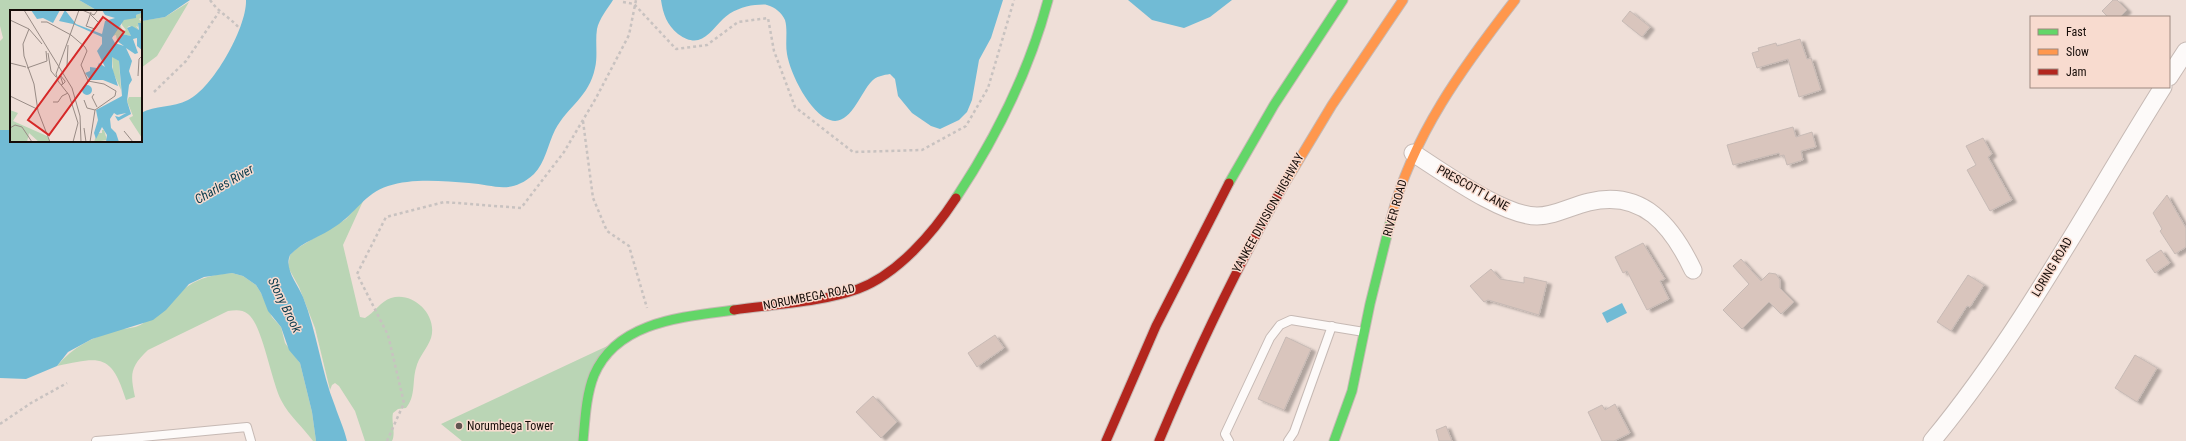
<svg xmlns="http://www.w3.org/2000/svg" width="2186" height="441" font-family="'Roboto Condensed',sans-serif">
	<defs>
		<filter id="shadow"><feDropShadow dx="4.5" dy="2.5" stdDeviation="1" flood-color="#0004"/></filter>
	</defs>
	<rect width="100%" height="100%" fill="#efdfd8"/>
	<g fill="#bad5b5">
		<path d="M0 0H79L98 11H11V130H0V41L3 38 0 26Z"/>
		<path d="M189 2 157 56 141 68V21L165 17Z"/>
		<path d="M364 199 343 245 360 317 365 318C374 313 381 301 391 298 413 291 438 315 431 338 427 349 419 356 416 368 412 382 416 396 406 408L398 409 393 413C391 422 396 433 392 441H365L355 411 339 386 335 383 332 385 330 390 315 328 299 287 288 267 290 255 296 249 346 219Z"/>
		<path d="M232 273 243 276 256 285 261 293 272 317 281 327 285 343 300 363 312 412 316 441H313C303 427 289 416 281 400 271 380 262 324 248 314 242 309 235 310 228 311L148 350C130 367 130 374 135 397L126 400C111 353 101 357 57 366 73 347 93 337 116 330 123 328 131 329 138 326 144 324 150 317 155 313 185 289 191 276 232 273Z"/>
		<path d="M618 341 594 370 583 441H462L441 424Z"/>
	</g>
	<g fill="#71bbd5">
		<path d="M79 0H190L165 17 142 21 141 11H98Z"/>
		<path d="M246 0H613C608 8 599 19 597 29 595 42 598 56 595 68 589 97 568 106 555 130 548 144 545 163 534 174 511 195 495 185 469 183 443 181 412 178 388 186 365 193 355 214 336 226 321 237 303 241 290 255 284 269 297 283 303 297 317 332 321 371 335 406 339 418 344 428 347 441H316L312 412 300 363 289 350 281 327 268 311 261 293 256 285 243 276 232 273 204 277 189 284 166 310 153 320 92 339 68 352 57 366 26 379 0 378V130H11V141H141V113C155 105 173 108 188 100 213 88 247 27 246 0Z"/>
		<path d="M661 0H1003L991 38 979 60 972 100 967 112 959 120 940 129 931 126 912 113 898 96 895 79 890 74C884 75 876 76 871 82 861 92 850 127 830 120 810 114 790 73 787 54 785 43 788 30 785 20 782 13 775 7 767 5 764 4 759 5 755 5 744 6 731 11 723 19 709 33 700 50 678 34 667 25 663 14 661 0Z"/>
		<path d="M1128 0H1232L1210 17 1184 28 1152 20Z"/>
		<path d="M1622 303 1627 313 1607 323 1602 313Z"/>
	</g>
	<g fill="#d9c5bd" stroke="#c7bab5" filter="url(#shadow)">
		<path d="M2113 0H2117L2127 10 2120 17H2108L2102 11Z"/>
		<path d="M1630 11 1650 27 1642 37 1622 21Z"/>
		<path d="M1800 39 1807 59 1811 58 1821 90 1799 97 1788 59 1757 68 1752 53 1759 51 1758 48 1776 43 1777 46Z"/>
		<path d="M1793 127 1796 137 1812 132 1816 147 1801 151 1803 160 1787 165 1784 155 1780 156 1779 153 1733 165 1727 145Z"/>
		<path d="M1983 138 1992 154 1988 157 2012 200 1990 211 1967 170 1976 165 1966 146Z"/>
		<path d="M2167 195 2186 228V247L2175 254 2160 231 2162 229 2153 213Z"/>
		<path d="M1643 243 1665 279 1660 281 1669 299 1647 310 1627 271 1623 273 1615 257Z"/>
		<path d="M2161 250 2170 263 2155 273 2146 260Z"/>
		<path d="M1741 259 1761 281 1769 273 1776 274 1780 280V288L1794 302 1781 314 1769 302 1742 329 1723 310 1749 284 1733 266Z"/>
		<path d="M1491 269 1500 279 1524 283V277L1547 282 1539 315 1488 300 1484 302 1470 286Z"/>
		<path d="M1968 275 1984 285 1970 307 1967 306 1951 331 1937 322Z"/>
		<path d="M995 335 1004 348 977 367 968 353Z"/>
		<path d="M1286 337 1311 349 1284 410 1258 399Z"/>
		<path d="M2135 355 2157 368 2137 402 2115 388Z"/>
		<path d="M873 396 897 422 881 438 856 412Z"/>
		<path d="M1615 404 1630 433 1614 441H1602L1588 412 1602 405 1605 410Z"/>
		<path d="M1446 426 1452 441H1439L1436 430Z"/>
	</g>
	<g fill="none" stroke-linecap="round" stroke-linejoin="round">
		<g stroke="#c6b9b4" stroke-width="10">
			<g id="lane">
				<path d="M96 441 121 439"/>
				<path d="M122 441 121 439 247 427 251 441"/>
				<path d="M1229 441 1225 434 1270 338 1280 325 1291 320 1364 332"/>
				<path d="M1288 441 1294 432 1332 326"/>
			</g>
		</g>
		<g stroke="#c6b9b4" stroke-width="19">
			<g id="street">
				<path d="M2169 77 2186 51"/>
				<path d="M1413 153C1443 172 1503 216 1537 216 1555 216 1571 206 1589 202 1643 189 1672 226 1693 270"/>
				<path d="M1932 441C2022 332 2088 206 2163 87"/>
			</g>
		</g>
		<g stroke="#c6b9b4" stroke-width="11">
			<g id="fast">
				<path d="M1229 183 1274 105 1343 0"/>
				<path d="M956 198C997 136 1029 72 1048 0"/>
				<path d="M583 441C585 419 586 395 594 375 617 321 683 317 734 310"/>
				<path d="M1334 441 1352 391 1370 304 1391 219"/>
			</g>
		</g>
		<g stroke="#c6b9b4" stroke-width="11">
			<g id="slow">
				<path d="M1285 183 1332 105 1403 0"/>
				<path d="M1391 219C1412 136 1463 67 1515 0"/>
			</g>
		</g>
		<g stroke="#c6b9b4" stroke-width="11">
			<g id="jam">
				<path d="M734 310C775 304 819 303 858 289 898 274 933 233 956 198"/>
				<path d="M1106 441 1156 326 1229 183"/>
				<path d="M1159 441C1196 353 1237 266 1285 183"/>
			</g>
		</g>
		<g stroke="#c8c2c0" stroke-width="2.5" stroke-dasharray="3 3" stroke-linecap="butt">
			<path d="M210 0C220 14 230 17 240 29"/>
			<path d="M623 2 634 4 676 49 707 45 738 22 768 18 774 51 795 107 853 152 922 150 966 126 988 88 1014 0"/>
			<path d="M154 92 186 61 219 12"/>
			<path d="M583 121 593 198 607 231 629 246 647 308"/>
			<path d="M0 424 31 403 67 383"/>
			<path d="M387 441 404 403 388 335 357 274 386 217 444 202 521 208 564 152 596 98 629 35 636 0"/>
		</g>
		<use href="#lane" stroke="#fdfaf9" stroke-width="8"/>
		<use href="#street" stroke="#fdfaf9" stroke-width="17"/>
		<use href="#fast" stroke="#63d668" stroke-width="9"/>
		<use href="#slow" stroke="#ff974d" stroke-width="9"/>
		<use href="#jam" stroke="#b3261e" stroke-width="9"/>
	</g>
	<circle fill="#625651" stroke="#f8dbcf" stroke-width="1.5" cx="459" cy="426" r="4"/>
	<g text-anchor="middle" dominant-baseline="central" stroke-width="3" stroke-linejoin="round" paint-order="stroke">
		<g font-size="12" fill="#160d09" stroke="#f8dbcf">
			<text transform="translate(1473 188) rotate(29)">PRESCOTT LANE</text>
			<text transform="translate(1395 208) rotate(-74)">RIVER ROAD</text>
			<text transform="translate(1268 213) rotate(-61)">YANKEE DIVISION HIGHWAY</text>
			<text transform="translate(2052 267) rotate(-59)">LORING ROAD</text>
			<text transform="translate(809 297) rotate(-11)">NORUMBEGA ROAD</text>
		</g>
		<g font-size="12" fill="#160d09" stroke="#f8dbcf" text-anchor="start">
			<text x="467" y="426">Norumbega Tower</text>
		</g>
		<g font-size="13" font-style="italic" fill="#0b3c4d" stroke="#f8dbcf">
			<text transform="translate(224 184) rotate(-30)">Charles River</text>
			<text transform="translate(285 305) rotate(64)">Stony Brook</text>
		</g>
	</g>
	<g transform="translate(10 10)">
		<rect width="132" height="132" fill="#efdfd8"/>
		<path d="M132 3V7L129 9 132 13H128V17L126 16 129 20 119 16 117 18 121 26 112 24 107 31 106 25 103 26 107 18 111 16 112 21 116 20 112 15V11L119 7 126 8V5ZM102 46 109 51 111 80 103 62ZM119 87H132V128L119 108 123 106 117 91ZM0 100 8 103 3 111 37 126 40 132H29L19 123 17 132H0ZM92 120H94L97 130 84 132 87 123H92Z" fill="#bad5b5"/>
		<path d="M21 0H50L43 13 33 8 27 9ZM55 0 66 14 92 24 95 11 105 8 95 5 92 0H132V3L126 5V8L114 10 102 28 105 33 114 36 107 31 108 28 112 24 121 26 117 18 122 16 129 20 128 13H132V40L127 36V28L123 29 128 43 125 44 116 38 122 51 119 61 122 70 119 75 117 91 121 104 108 111 105 106 109 107 116 103 107 105 104 103 100 109 101 118 106 123 109 132H96L97 125 92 117 86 129 84 123 88 110 86 100 112 86 109 51 102 47V57L108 76 93 70H80L75 63 80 61V57L87 58 89 53 95 57 87 41 92 34V27L63 14 49 11ZM72 80a5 5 0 1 1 10 0a5 5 0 1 1-10 0Z" fill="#71bbd5"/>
		<path fill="none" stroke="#988b85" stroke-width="1" d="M14 0 62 78 70 106 71 132M72 0 84 5 87 1M80 4 89 13 85 19 76 16 77 14 81 2M0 10 19 19 32 34M31 12H37L61 25 75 37 77 41 71 55 78 71 94 74 106 81 105 86 85 100 80 132M19 19 13 34 14 46 24 74 28 101 40 132M38 43 41 61 46 67M0 53 16 57M57 56 58 35M17 58 37 51 36 41M128 66 129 49 132 46M51 75 53 74 55 72V71L50 65 53 74M84 84 82 87 87 97M0 86 27 99M74 90 77 98 85 100M43 92H48L52 86 58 83M0 118 5 115 12 117 22 132M74 118 76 132M114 121 123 132M63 132 68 113 59 85 48 71 46 64 69 0"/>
		<path fill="#d62828" fill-opacity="0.15" stroke="#d62828" stroke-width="2" d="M93 7 114 22 39 125 18 110Z"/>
		<rect width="132" height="132" fill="none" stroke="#160d09" stroke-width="2"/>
	</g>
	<rect x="2030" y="16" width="140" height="72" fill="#f8dbcf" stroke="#9e8980"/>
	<rect x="2038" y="29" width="20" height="6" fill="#63d668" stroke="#9e8980"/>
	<text x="2066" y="36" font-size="12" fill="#160d09">Fast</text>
	<rect x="2038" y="49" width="20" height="6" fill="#ff974d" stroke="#9e8980"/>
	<text x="2066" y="56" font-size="12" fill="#160d09">Slow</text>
	<rect x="2038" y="69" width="20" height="6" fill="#b3261e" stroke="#9e8980"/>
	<text x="2066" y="76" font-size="12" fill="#160d09">Jam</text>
</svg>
